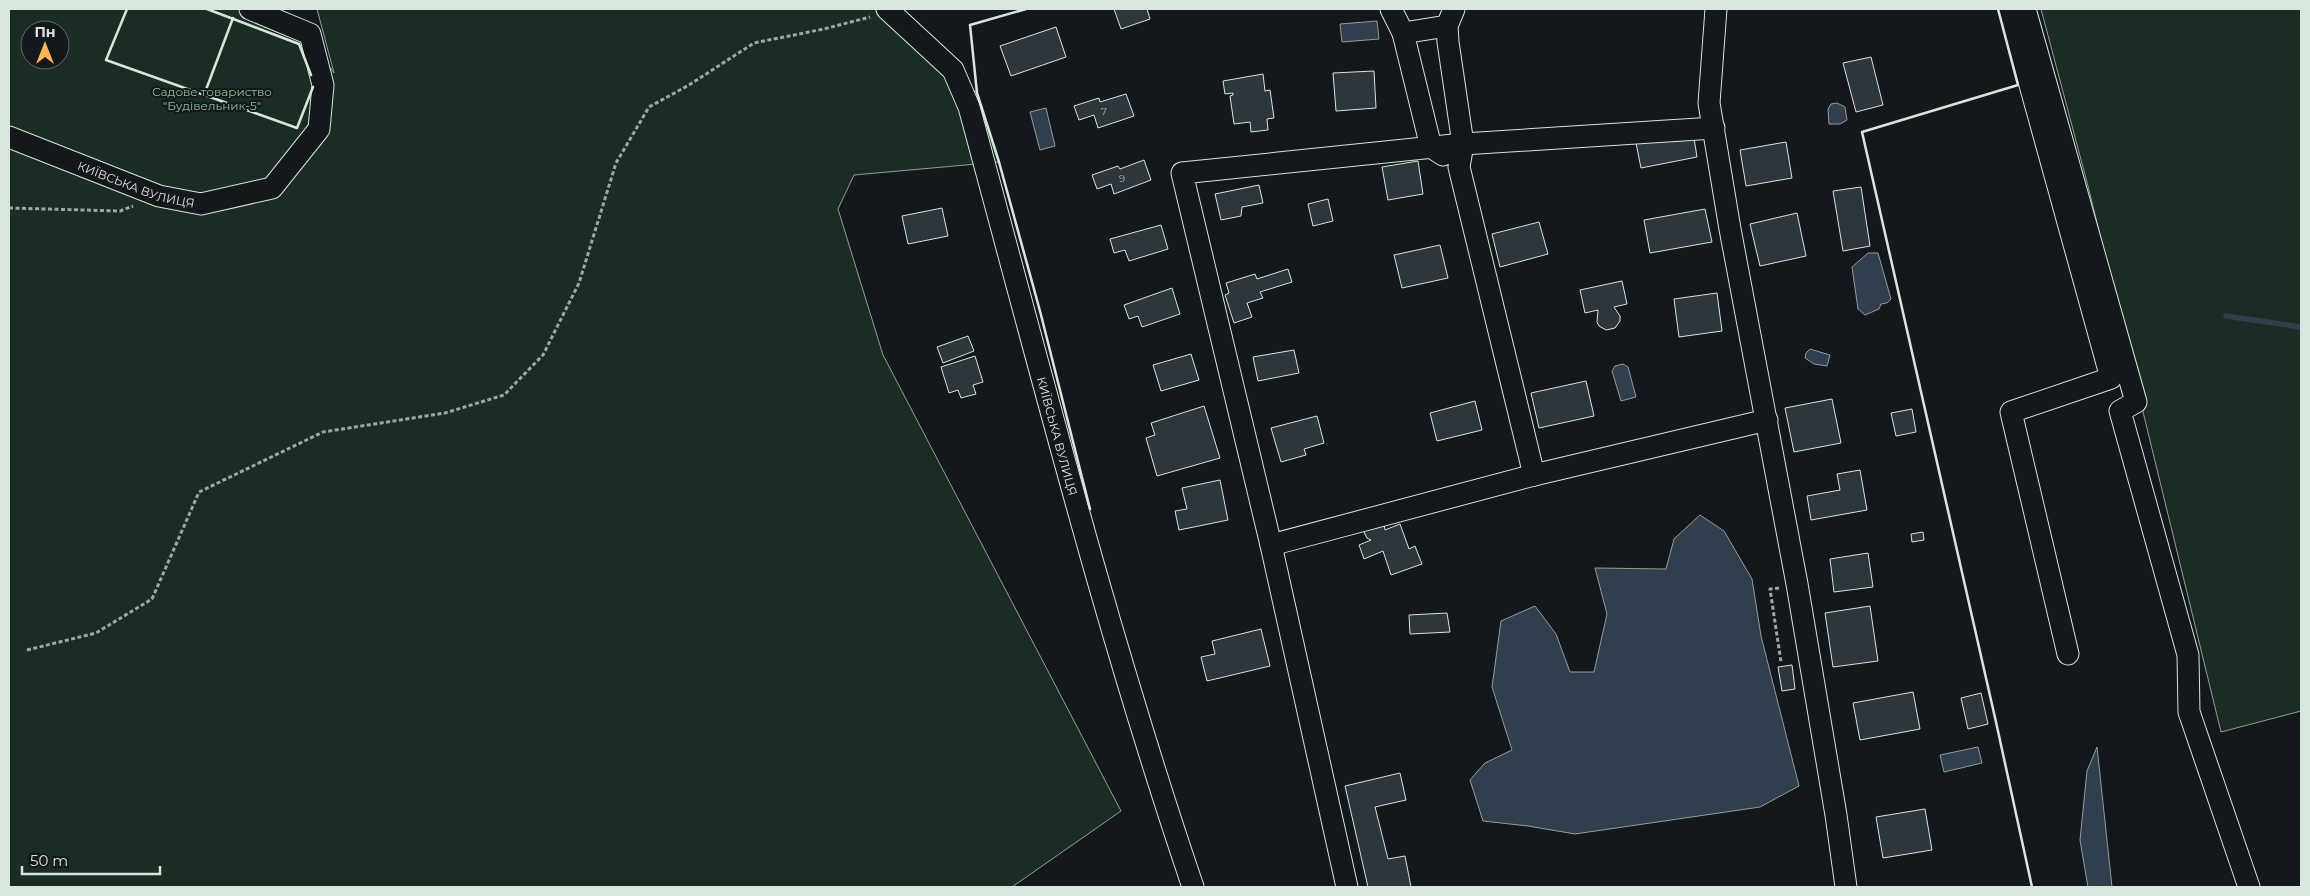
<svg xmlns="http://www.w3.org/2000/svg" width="2310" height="896" font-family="Montserrat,sans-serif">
	<rect width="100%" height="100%" fill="#14181c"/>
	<g fill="#1a2d24" stroke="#939e99" fill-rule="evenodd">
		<path d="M9 9H241L308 35 334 73 317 9H886L977 93 999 162 854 175 838 209 883 355 1121 811 1012 887H9ZM30 30H60V60H30Z"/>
		<path d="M2041 9H2301V711L2221 732 2088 186Z"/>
	</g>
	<g fill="#2f3f4d" stroke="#939e99">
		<path d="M1377 21 1379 39 1342 42 1340 24Z"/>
		<path d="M1837 103 1845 107 1847 120 1840 124H1829L1828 109 1831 104Z"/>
		<path d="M1046 108 1055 146 1040 150 1030 112Z"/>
		<path d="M1868 253H1878L1891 299 1887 303 1881 304 1879 309 1865 315 1858 309 1852 267Z"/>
		<path d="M1810 349 1830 355 1827 366 1814 364 1805 358 1806 353Z"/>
		<path d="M1623 364 1628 367 1636 397 1621 401 1612 371 1615 366Z"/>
		<path d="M1700 515 1724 531 1752 579 1761 636 1799 786 1760 807 1575 834 1528 826 1483 821 1470 780 1485 763 1512 750 1492 687 1501 621 1535 606 1556 634 1570 672H1594L1607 614 1595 568 1666 569 1674 539Z"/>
		<path d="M1978 747 1982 763 1944 772 1940 755Z"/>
		<path d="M2097 747 2112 887H2088L2080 840 2087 771Z"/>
	</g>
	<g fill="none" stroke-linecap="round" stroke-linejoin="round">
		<path stroke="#2f3f4d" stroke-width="5.5" d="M2226 316 2301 327"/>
	</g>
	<g fill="#2c363c" stroke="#d8e6dc">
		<path d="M1114 9H1147L1150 19 1121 29Z"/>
		<path d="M1056 27 1066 57 1011 76 1000 46Z"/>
		<path d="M1871 57 1883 105 1856 112 1843 63Z"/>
		<path d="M1374 71 1376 108 1336 111 1333 73Z"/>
		<path d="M1263 74 1265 91 1270 90 1274 118 1267 119 1268 130 1251 132 1250 122 1234 124 1230 96 1233 95V93L1225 94 1223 81Z"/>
		<path d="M1126 94 1134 116 1098 128 1094 115 1079 120 1074 106 1099 98 1100 102Z"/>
		<path d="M1693 132 1697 157 1641 168 1636 143Z"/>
		<path d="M1786 142 1792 178 1746 186 1740 150Z"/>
		<path d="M1144 160 1151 180 1114 194 1111 184 1097 189 1092 175 1118 166 1120 169Z"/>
		<path d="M1418 161 1423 194 1388 200 1382 167Z"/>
		<path d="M1259 185 1263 203 1242 207 1241 216 1221 220 1215 194Z"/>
		<path d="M1861 187 1870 246 1843 251 1833 191Z"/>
		<path d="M1328 199 1333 221 1313 226 1308 204Z"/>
		<path d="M942 208 948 236 908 244 902 216Z"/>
		<path d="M1705 209 1712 242 1650 253 1644 220Z"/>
		<path d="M1797 213 1806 256 1760 266 1750 224Z"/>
		<path d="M1539 222 1548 254 1500 267 1492 234Z"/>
		<path d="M1161 225 1168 249 1129 261 1125 250 1114 253 1110 239Z"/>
		<path d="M1440 245 1448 278 1402 288 1394 255Z"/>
		<path d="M1288 269 1292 282 1260 292 1263 298 1247 303 1252 317 1234 323 1225 295 1229 293 1226 283 1255 274 1257 279Z"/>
		<path d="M1622 281 1627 304 1614 307 1620 316V321L1615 328 1606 330 1599 326 1597 322 1598 310 1585 313 1580 290Z"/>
		<path d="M1172 288 1180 314 1142 327 1138 316 1129 319 1124 305Z"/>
		<path d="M1717 293 1722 331 1679 337 1674 299Z"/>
		<path d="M968 336 974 351 943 363 937 347Z"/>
		<path d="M1294 350 1299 373 1258 381 1253 357Z"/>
		<path d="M1191 354 1199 380 1161 391 1153 365Z"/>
		<path d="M975 356 983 382 973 385 976 394 961 398 958 390 949 393 941 367Z"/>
		<path d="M1586 381 1594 416 1539 428 1531 393Z"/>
		<path d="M1832 399 1841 443 1794 452 1785 408Z"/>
		<path d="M1475 401 1482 430 1437 441 1430 413Z"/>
		<path d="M1204 406 1220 458 1157 476 1146 438 1155 435 1151 423Z"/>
		<path d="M1912 409 1916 432 1896 436 1891 413Z"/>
		<path d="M1317 416 1324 443 1304 449 1306 455 1281 462 1271 428Z"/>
		<path d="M1860 470 1867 510 1811 520 1807 496 1840 490 1837 474Z"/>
		<path d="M1220 480 1228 520 1179 530 1175 511 1187 509 1182 488Z"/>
		<path d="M1384 524 1385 530 1400 524 1409 549 1415 546 1422 564 1391 575 1383 551 1364 559 1359 545 1371 540 1367 538 1363 530Z"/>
		<path d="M1923 532 1924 540 1912 542 1911 534Z"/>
		<path d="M1868 553 1873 587 1834 592 1830 559Z"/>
		<path d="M1870 606 1878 661 1833 667 1825 613Z"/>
		<path d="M1447 613 1450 632 1410 634 1409 615Z"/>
		<path d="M1261 629 1270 666 1207 681 1201 657 1215 654 1212 641Z"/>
		<path d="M1792 665 1795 689 1782 691 1778 667Z"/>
		<path d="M1913 692 1920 729 1860 740 1853 703Z"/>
		<path d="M1981 693 1988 724 1968 729 1961 698Z"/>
		<path d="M1400 773 1406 800 1375 807 1388 859 1405 856 1411 887H1368L1345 786Z"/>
		<path d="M1925 809 1932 850 1883 858 1876 817Z"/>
	</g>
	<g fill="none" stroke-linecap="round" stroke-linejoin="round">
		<g stroke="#d8e6dc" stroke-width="23">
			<g id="minor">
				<path id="s1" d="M887 9 953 70 969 107C1040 368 1106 631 1193 887"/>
				<path d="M1391 9 1403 33 1431 147 1443 155"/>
				<path d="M1454 9 1447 26 1448 42 1463 144 1459 167 1534 475"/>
				<path d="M1716 9 1709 103 1730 229 1797 584 1836 815 1846 887"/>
				<path d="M2009 9 2111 378 2011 412 2068 654"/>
				<path d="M2025 9 2136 402 2120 411 2188 655 2189 712 2249 887"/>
				<path d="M1403 33 1447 26"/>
				<path id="s2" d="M9 137 159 196 201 204 272 188 319 129 323 85 310 34 250 9"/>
				<path d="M1271 545 1534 475 1767 420"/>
				<path d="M1347 887 1271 545 1182 173 1463 144 1714 128"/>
			</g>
		</g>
		<g stroke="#9da8a2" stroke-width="3" stroke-dasharray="4 2.5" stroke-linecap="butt">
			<path d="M9 208 120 211 133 206"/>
			<path d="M1779 588 1770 589 1781 662"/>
			<path d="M27 650 96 633 152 599 199 492 323 432 445 413 504 395 543 355 579 283 616 163 649 107 689 85 754 43 824 29 870 17"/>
		</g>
		<use href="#minor" stroke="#14181c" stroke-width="21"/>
		<g stroke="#d8e6dc" stroke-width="2.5">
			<path d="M127 9 106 60 297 128 313 87"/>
			<path d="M207 9 299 44 311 75"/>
			<path d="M1026 9 970 25 977 93 999 162 1040 311 1090 509"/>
			<path d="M1998 9 2018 85 1862 132 1996 722 2032 887"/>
			<path d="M204 95 233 18"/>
		</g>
	</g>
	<g text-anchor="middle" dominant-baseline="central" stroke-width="4" stroke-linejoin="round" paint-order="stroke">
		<g font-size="10" fill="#adbab4">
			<text x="1104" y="111">7</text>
			<text x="1122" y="178">9</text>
		</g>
		<g font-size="12" fill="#8ac095" stroke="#14181c">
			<text x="212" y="91">Садове товариство<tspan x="212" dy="14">"Будівельник-5"</tspan></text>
		</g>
		<g font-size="12" fill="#d8e6dc" stroke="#14181c">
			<text stroke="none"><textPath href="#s2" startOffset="136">КИЇВСЬКА ВУЛИЦЯ</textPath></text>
			<text stroke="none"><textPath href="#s1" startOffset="471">КИЇВСЬКА ВУЛИЦЯ</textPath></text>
		</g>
	</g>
	<rect width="2310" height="896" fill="none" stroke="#d8e6dc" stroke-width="20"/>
	<g transform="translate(45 45)"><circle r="24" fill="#14181c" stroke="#626a69"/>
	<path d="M0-4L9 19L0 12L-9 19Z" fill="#ffb74d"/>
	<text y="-8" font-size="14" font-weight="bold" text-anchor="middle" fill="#d8e6dc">Пн</text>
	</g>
	<path d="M22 866v8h138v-8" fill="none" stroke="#d8e6dc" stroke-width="2.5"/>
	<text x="30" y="866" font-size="15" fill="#d8e6dc" stroke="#14181c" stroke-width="4" paint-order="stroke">50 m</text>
</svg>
